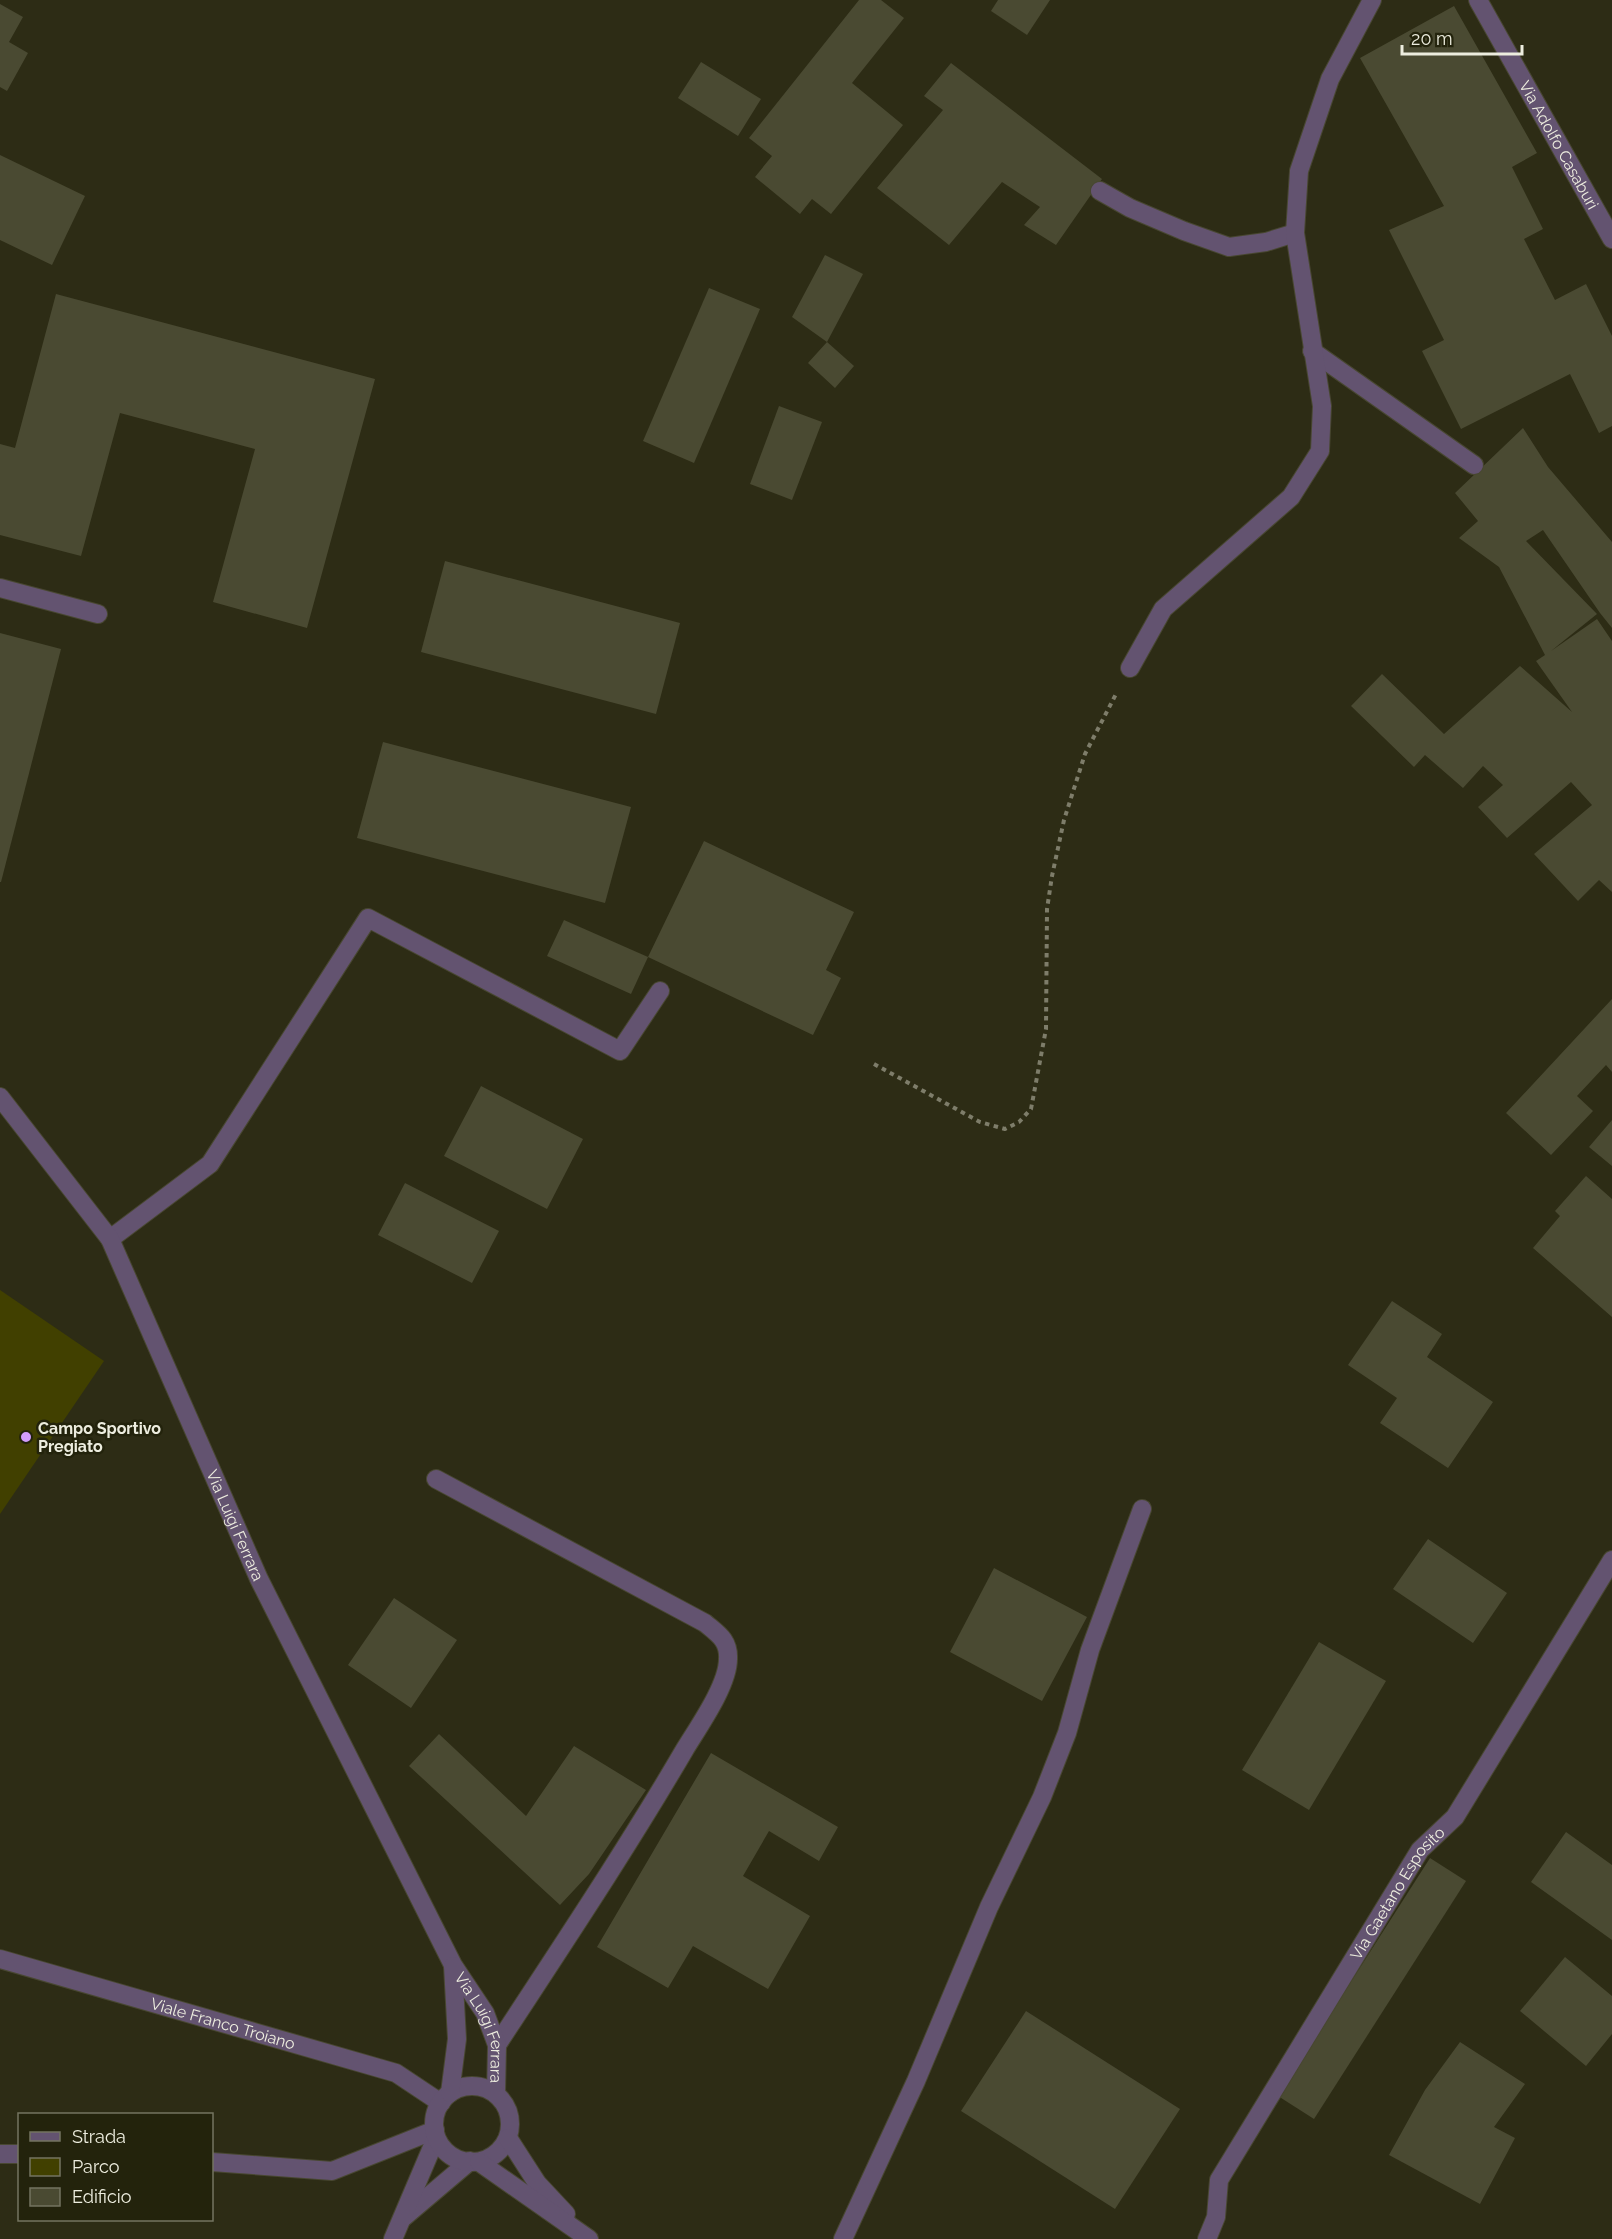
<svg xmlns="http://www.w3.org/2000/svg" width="1612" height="2239" font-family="Raleway,sans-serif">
	<rect width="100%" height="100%" fill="#2d2c15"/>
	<path fill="#414000" d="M0 1290 104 1361 0 1514Z"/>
	<g fill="#4a4a32">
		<path d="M859 0H881L904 18 852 83 903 125 831 214 812 199 800 214 755 177 772 156 749 138Z"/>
		<path d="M998 0H1050L1027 35 991 11Z"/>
		<path d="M0 4 23 17 9 42 28 53 7 91 0 87Z"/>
		<path d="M1454 6 1537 153 1512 167 1543 229 1524 239 1555 300 1586 284 1612 336V426L1599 433 1570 374 1461 429 1422 351 1444 340 1389 230 1444 206 1360 58Z"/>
		<path d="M701 62 761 99 738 136 678 98Z"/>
		<path d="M951 63 1102 179 1056 245 1024 225 1040 207 1002 182 949 245 877 188 943 110 924 96Z"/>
		<path d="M0 155 85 196 52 265 0 240Z"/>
		<path d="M825 255 863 274 827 342 854 366 835 388 808 363 827 342 792 317Z"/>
		<path d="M709 288 760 309 694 463 643 441Z"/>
		<path d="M56 294 375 379 307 628 213 602 255 449 120 413 81 556 0 535V444L15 448Z"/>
		<path d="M779 406 822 422 792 500 750 484Z"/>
		<path d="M1523 428 1548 467 1612 542V628L1600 613 1543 530 1526 541 1597 614 1551 651 1597 619 1612 641V892L1599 880 1578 901 1534 854 1592 805 1571 782 1507 838 1478 807 1503 785 1483 766 1463 788 1425 755 1414 767 1351 706 1382 674 1444 734 1520 666 1572 712 1536 661 1545 655 1499 567 1459 538 1478 521 1455 493Z"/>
		<path d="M445 561 680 623 656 714 421 652Z"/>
		<path d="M0 633 61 649 1 882H0Z"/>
		<path d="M383 742 631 807 605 903 357 838Z"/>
		<path d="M704 841 854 912 826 970 841 978 813 1035 648 957Z"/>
		<path d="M564 920 648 957 631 994 547 956Z"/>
		<path d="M1612 999V1072L1606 1065 1577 1096 1593 1111 1551 1155 1506 1113Z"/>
		<path d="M481 1086 583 1139 547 1209 444 1156Z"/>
		<path d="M1612 1120V1166L1589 1147Z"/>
		<path d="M1586 1176 1612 1199V1317L1533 1248 1560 1216 1555 1211Z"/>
		<path d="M405 1183 499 1231 472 1283 378 1235Z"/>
		<path d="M1392 1301 1442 1334 1427 1357 1493 1402 1448 1468 1380 1423 1397 1398 1348 1365Z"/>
		<path d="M1428 1539 1507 1593 1473 1643 1393 1589Z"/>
		<path d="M994 1568 1087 1617 1042 1701 950 1652Z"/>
		<path d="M394 1598 457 1640 411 1708 348 1665Z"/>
		<path d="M1319 1642 1386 1681 1309 1810 1242 1770Z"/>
		<path d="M439 1734 526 1816 574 1746 646 1790 589 1874 560 1905 409 1766Z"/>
		<path d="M711 1753 838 1827 819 1861 769 1831 743 1876 810 1916 768 1989 693 1946 668 1988 597 1947Z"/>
		<path d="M1566 1832 1612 1865V1940L1531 1882Z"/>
		<path d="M1430 1858 1466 1881 1314 2119 1278 2096Z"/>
		<path d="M1565 1957 1612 1996V2034L1586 2066 1520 2011Z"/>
		<path d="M1026 2011 1180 2109 1115 2209 961 2111Z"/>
		<path d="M1460 2042 1525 2084 1494 2127 1515 2138 1480 2204 1389 2155 1425 2090Z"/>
	</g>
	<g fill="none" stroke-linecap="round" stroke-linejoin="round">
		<g stroke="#484731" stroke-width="20">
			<g id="minor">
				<path d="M1100 191 1130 208 1184 231 1229 247 1266 242 1295 233"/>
				<path d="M1312 351 1474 465"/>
				<path d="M0 588 98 614"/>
				<path d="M1130 668 1163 609 1291 497 1320 451 1322 406 1295 233 1299 171 1330 79 1372 0"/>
				<path d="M110 1239 210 1164 368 918 620 1051 660 991"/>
				<path d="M436 1479 705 1623C718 1634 729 1640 728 1659 728 1685 699 1726 685 1749 626 1850 561 1947 497 2045"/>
				<path id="s1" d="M0 1959 396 2073 441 2103"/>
				<path d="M0 2154H20"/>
				<path d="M212 2162 332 2171 435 2130"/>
				<path d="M404 2217 470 2161"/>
				<path d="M393 2239 436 2138"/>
				<path d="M843 2239 916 2081 989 1907 1042 1797 1067 1733 1090 1650 1142 1509"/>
				<path id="s2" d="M1207 2239 1216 2217 1219 2180 1420 1850 1455 1817 1612 1560"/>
			</g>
		</g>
		<g stroke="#484731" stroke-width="20">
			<g id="tertiary">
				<path id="s3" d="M1478 0 1612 239"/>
				<path id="s4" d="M0 1097 110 1239 259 1579 453 1965 485 2013 497 2045 496 2094"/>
				<circle cx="472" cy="2124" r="38"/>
				<path d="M450 2093 457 2039 453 1966"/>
				<path d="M508 2138 537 2183 566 2214"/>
				<path d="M479 2162 589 2239"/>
			</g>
		</g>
		<path stroke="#7e7d6a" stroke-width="4" stroke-dasharray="4.5 4.5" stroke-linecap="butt" d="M874 1064 980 1122 1005 1129 1019 1122 1031 1109 1046 1029 1047 909 1052 876 1064 820 1085 754 1117 692"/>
		<use href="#minor" stroke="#635370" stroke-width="18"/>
		<use href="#tertiary" stroke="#635370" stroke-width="18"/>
	</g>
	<circle fill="#d29dfd" stroke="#23230c" stroke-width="2" cx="26" cy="1437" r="6"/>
	<g text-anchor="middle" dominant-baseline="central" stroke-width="5" stroke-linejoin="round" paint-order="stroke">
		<g font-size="16" fill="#ededdf" stroke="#23230c">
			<text stroke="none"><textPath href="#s3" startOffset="166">Via Adolfo Casaburi</textPath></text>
			<text stroke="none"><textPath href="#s4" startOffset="492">Via Luigi Ferrara</textPath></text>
			<text stroke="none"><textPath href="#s2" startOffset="399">Via Gaetano Esposito</textPath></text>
			<text stroke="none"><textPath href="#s1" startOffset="232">Viale Franco Troiano</textPath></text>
			<text stroke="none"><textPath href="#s4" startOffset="1053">Via Luigi Ferrara</textPath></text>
		</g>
		<g font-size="16" font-weight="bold" fill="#ededdf" stroke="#23230c" text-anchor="start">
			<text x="38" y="1428">Campo Sportivo<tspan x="38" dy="18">Pregiato</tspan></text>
		</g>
	</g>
	<rect x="18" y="2113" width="195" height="108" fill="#23230c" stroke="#747460" stroke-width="1.5"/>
	<rect x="30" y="2132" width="30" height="9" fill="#635370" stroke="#747460" stroke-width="1.5"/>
	<text x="72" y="2143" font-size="18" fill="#ededdf">Strada</text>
	<rect x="30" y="2158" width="30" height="18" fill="#414000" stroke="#747460" stroke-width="1.5"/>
	<text x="72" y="2173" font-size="18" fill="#ededdf">Parco</text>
	<rect x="30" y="2188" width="30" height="18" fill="#4a4a32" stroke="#747460" stroke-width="1.5"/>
	<text x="72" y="2203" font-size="18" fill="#ededdf">Edificio</text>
	<path d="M1402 45v9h120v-9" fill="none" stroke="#ededdf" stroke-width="3"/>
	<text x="1411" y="45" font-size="18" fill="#ededdf" stroke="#23230c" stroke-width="4.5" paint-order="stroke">20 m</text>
</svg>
